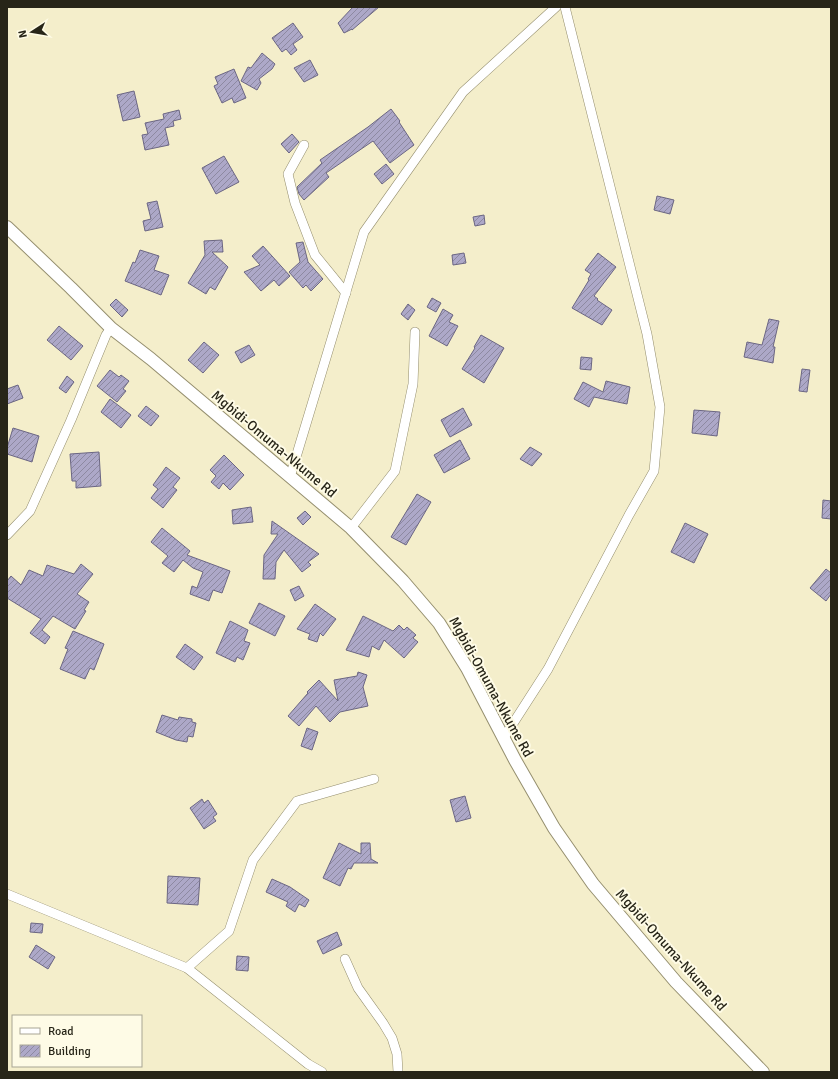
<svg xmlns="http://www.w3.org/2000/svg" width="838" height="1079" font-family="Signika,sans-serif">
	<defs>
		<pattern id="building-hatch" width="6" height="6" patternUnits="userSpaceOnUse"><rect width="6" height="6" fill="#ada8c8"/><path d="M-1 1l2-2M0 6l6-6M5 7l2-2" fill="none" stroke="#8d89a1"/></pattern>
	</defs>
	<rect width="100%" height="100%" fill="#f4eecb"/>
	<g fill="url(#building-hatch)" stroke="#6b6683">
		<path d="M353 7H379L352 30V29L344 33 338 23Z"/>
		<path d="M293 23 303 37 293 44 297 50 291 55 286 49 282 52 272 38Z"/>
		<path d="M262 53 275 64 272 69 259 79 261 83 257 90 241 81 248 67 251 68Z"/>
		<path d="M310 60 318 75 304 82 294 68Z"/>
		<path d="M234 69 246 98 234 103 232 98 222 103 214 86 218 84 215 77Z"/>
		<path d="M134 91 140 117 123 121 117 95Z"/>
		<path d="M391 109 400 121 399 122 414 145 390 163 373 141 326 173 329 177 304 200 299 194 297 187 322 163 320 160 368 127Z"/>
		<path d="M179 110 181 119 173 121 174 126 165 128 169 145 145 150 142 135 148 134 145 123 164 119 163 114Z"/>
		<path d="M292 134 299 142 289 153 281 144Z"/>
		<path d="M224 156 239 182 216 194 202 168Z"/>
		<path d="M386 164 394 174 382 184 374 174Z"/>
		<path d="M657 196 674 200 670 214 654 210Z"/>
		<path d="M157 201 163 227 145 231 143 221 151 219 147 203Z"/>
		<path d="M484 215 485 224 475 226 473 217Z"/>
		<path d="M222 240 223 252H212L228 267 215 290 210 287 206 294 188 283 205 255 204 241Z"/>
		<path d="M303 242 308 262 323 279 311 291 306 285 303 288 289 272 300 262 296 243Z"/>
		<path d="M263 246 290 276 279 286 274 280 261 291 244 272 260 265 252 256Z"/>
		<path d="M140 250 159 256 154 270 169 275 161 295 125 281 133 262 135 263Z"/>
		<path d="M464 253 466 263 453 265 452 255Z"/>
		<path d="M598 253 616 267 594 296 598 299 597 300 612 310 602 325 572 308 589 280 588 279 591 274 585 270Z"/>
		<path d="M432 298 441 303 436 312 427 307Z"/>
		<path d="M116 299 128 310 122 317 110 305Z"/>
		<path d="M408 304 415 310 408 320 401 314Z"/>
		<path d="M443 309 453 315 449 322 458 326 447 346 429 336Z"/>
		<path d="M769 319 779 321 773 347H775L773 363 744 357 747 342 762 345Z"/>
		<path d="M59 326 83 346 71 360 47 340Z"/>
		<path d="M481 335 504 348 484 383 462 369 475 348 474 347Z"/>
		<path d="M204 342 219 355 203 373 188 360Z"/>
		<path d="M249 345 255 355 241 363 235 352Z"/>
		<path d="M581 357 592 358 591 370 580 369Z"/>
		<path d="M802 369 810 370 807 392 799 391Z"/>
		<path d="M110 370 119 377 121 375 129 381 123 389 126 391 117 402 97 386Z"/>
		<path d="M67 376 74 382 66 393 59 388Z"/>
		<path d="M606 381 630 387 627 404 594 397 589 407 574 399 583 382 603 392Z"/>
		<path d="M18 385 23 398 7 404V389Z"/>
		<path d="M110 399 131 415 121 428 101 412Z"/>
		<path d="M146 406 159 416 151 426 138 416Z"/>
		<path d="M463 408 472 425 450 437 441 420Z"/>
		<path d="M694 410 720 412 717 436 692 433Z"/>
		<path d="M13 428 39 436 32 462 7 454V448Z"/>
		<path d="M460 440 470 459 444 473 434 455Z"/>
		<path d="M530 447 542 454 532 466 520 459Z"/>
		<path d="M99 452 101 486 76 488V481H72L70 454Z"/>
		<path d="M224 455 244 475 230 490 223 483 219 489 211 482 216 476 210 470Z"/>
		<path d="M166 467 180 478 173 487 177 490 163 508 151 498 158 489 153 485Z"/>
		<path d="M417 494 431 502 406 545 391 537Z"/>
		<path d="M823 500 831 501V519L822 518Z"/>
		<path d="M251 507 253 522 233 524 232 510Z"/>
		<path d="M305 511 311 517 303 525 297 518Z"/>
		<path d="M272 521 319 554 308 562 311 565 302 572 284 550 276 562 275 579H263L264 555 278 534H271Z"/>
		<path d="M685 523 708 534 694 563 671 552Z"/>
		<path d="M162 528 190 551 187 555 230 571 222 593 213 590 209 601 190 594 192 586 197 588 203 572 193 568 183 560 174 572 162 563 168 556 151 542Z"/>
		<path d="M81 564 93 574 77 594 89 602 84 610 86 611 75 629 53 616 42 630 50 637 45 644 30 633 41 619 7 598V581L11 576 21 585 29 570 43 576 47 565 74 574Z"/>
		<path d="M826 569 831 573V594L826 601 810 588Z"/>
		<path d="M299 586 304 596 295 601 290 590Z"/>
		<path d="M259 603 285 616 275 636 249 623Z"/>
		<path d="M315 604 336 619 323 636 320 633 317 642 308 639 310 634 297 629Z"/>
		<path d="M363 616 393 631 399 625 404 630 407 627 416 635 413 638 418 642 404 658 384 640 379 650 372 646 369 657 346 650Z"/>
		<path d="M230 621 248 630 244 641 250 643 243 660 237 657 235 662 216 653Z"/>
		<path d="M73 631 104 644 94 670 90 668 85 679 60 669 68 649 65 648Z"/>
		<path d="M185 644 203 657 194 670 176 657Z"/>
		<path d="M358 672 367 675 363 687 368 706 340 712 330 722 316 706 299 726 288 716 308 693 307 692 319 680 338 701 334 680 357 676Z"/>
		<path d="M162 715 178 720 179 717 192 719V722L196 723 193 737 188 736 187 742 176 740 156 732Z"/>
		<path d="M307 728 318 732 312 750 301 746Z"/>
		<path d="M465 796 471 818 456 822 450 800Z"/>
		<path d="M202 799 204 803 208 800 217 814 213 817 216 821 204 829 190 808Z"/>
		<path d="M339 843 361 854V843H370L371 859 378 863H354L351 869 348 868 340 886 323 878Z"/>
		<path d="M168 876 200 878 198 905 167 903Z"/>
		<path d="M272 879 290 887 309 900 305 907 299 904 295 912 286 906 288 902 266 892Z"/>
		<path d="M31 923 43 924 42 933 30 932Z"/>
		<path d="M337 932 342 945 323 954 317 941Z"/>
		<path d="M36 945 55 957 48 969 29 957Z"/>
		<path d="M237 956 249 957 248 971 236 970Z"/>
	</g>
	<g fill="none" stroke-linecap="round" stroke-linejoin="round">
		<g stroke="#958f6f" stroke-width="10">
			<g id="minor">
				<path d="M304 145 288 174 295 203 315 255 346 293"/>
				<path d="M290 477 364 232 463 92 556 7"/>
				<path d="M351 528 395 471 413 384 415 332"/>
				<path d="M7 535 30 511 71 420 106 335 111 328"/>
				<path d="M503 739 548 669 629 515 654 471 660 407 647 334 565 7"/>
				<path d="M7 894 187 968 308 1064 322 1072"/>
				<path d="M345 959 358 988 383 1023 392 1038 397 1054 398 1072"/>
				<path d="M187 968 229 931 253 860 297 801 374 779"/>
			</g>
		</g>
		<g stroke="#958f6f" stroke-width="14">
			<path id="tertiary" d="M7 227 71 288 111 328 151 359 351 528 403 581 439 623 467 668 515 760 554 828 593 884 676 982 763 1072"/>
		</g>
		<use href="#minor" stroke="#fff" stroke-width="9"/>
		<use href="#tertiary" stroke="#fff" stroke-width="12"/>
	</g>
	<g text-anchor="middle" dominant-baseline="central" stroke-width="4" stroke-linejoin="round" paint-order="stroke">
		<g font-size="14" fill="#272518" stroke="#fefbe6">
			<text transform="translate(274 444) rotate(40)">Mgbidi-Omuma-Nkume Rd</text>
			<text transform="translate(491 687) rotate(61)">Mgbidi-Omuma-Nkume Rd</text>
			<text transform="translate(671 950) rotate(48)">Mgbidi-Omuma-Nkume Rd</text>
		</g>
	</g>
	<rect width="838" height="1079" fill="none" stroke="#272518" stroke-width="16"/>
	<rect x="12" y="1015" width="130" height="52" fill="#fefbe6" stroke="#a8a594"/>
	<rect x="20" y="1028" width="20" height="6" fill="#ffffff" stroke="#a8a594"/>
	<text x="48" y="1035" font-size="12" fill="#272518">Road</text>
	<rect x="20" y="1045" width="20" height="12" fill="url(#building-hatch)" stroke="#a8a594"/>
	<text x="48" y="1055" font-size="12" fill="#272518">Building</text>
	<g transform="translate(32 32) rotate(258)" stroke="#fefbe6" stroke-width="3" paint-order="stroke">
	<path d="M0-3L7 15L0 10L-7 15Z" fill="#272518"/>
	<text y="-6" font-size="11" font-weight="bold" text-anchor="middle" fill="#272518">N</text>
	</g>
</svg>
